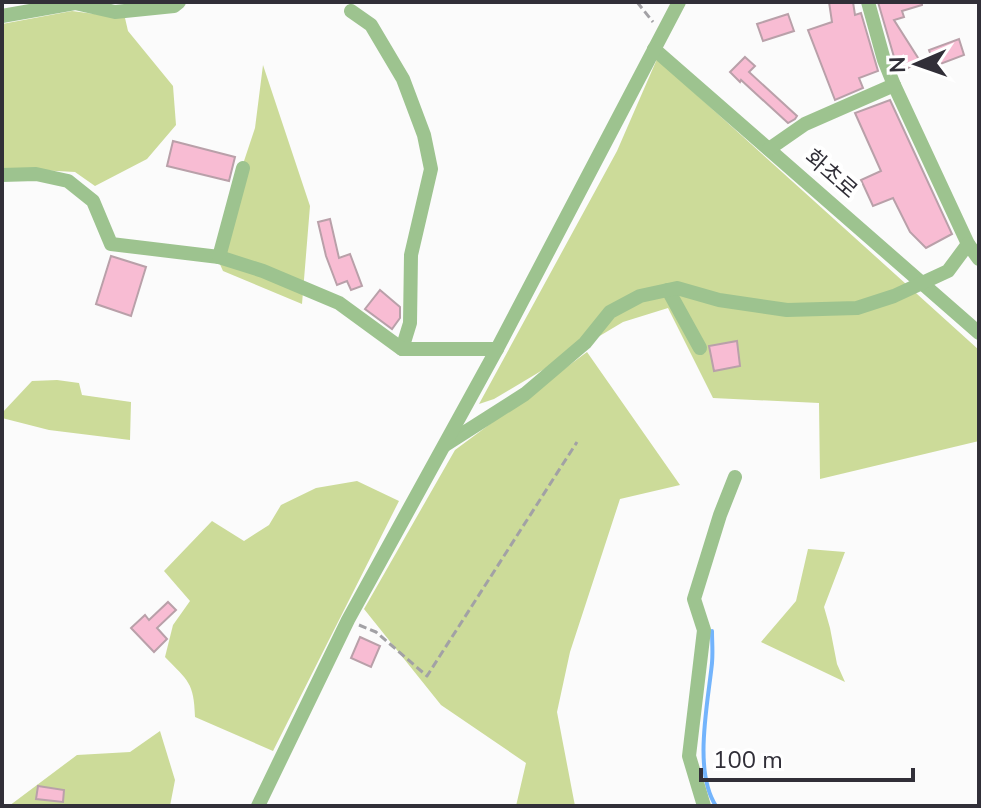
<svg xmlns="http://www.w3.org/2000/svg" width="981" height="808" font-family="'Nunito Sans','Noto Sans KR',sans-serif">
	<rect width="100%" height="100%" fill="#fbfbfb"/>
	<g fill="#ccdb99">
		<path d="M72 11 125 18 128 31 173 86 176 125 147 159 95 186 75 172 2 168V24Z"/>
		<path d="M657 59 979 350V441L820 479 819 403 713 398 668 308 623 322 494 399 479 404 617 151Z"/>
		<path d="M263 65 310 206 302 304 223 271 214 251 255 128Z"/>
		<path d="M587 352 680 485 620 499 570 652 557 712 575 806H516L526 763 441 705 364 609 455 450Z"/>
		<path d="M57 380 79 383 82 395 131 402 130 440 49 430 2 418V413L32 381Z"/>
		<path d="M357 481 399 501 273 751 195 717C194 682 188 681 165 657L173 625 190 601 164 571 212 521 244 541 269 525 281 505 316 488Z"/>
		<path d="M808 549 845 552 824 607 830 628 837 664 845 682 761 642 796 601Z"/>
		<path d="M160 731 175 780 170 806H9L77 755 130 752Z"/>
	</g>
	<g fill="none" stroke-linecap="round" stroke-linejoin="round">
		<path stroke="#73b4fc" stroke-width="4" d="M712 631C712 642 713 652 712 663 708 703 693 771 716 806"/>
	</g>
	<g fill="#f8bcd3" stroke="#b9a0a9" stroke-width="2">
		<path d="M829 2H853L855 15 861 13 878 71 859 78 863 88 835 100 808 30 832 22Z"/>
		<path d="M878 2H922V5L902 11 904 17 894 20 920 61 901 72 894 57Z"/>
		<path d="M788 14 794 31 763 41 757 24Z"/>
		<path d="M959 39 964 55 935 66 929 50Z"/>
		<path d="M745 57 755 66 749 72 797 116 795 119 788 123 741 80 740 82 730 72Z"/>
		<path d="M890 100 952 234 926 248 910 232 893 198 873 206 861 180 881 171 855 113Z"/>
		<path d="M173 141 235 157 229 181 167 166Z"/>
		<path d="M330 219 339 258 350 254 362 286 351 290 347 281 337 285 326 256 318 222Z"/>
		<path d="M111 256 146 267 131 316 96 304Z"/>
		<path d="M380 290 400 307V318L392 329 365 309Z"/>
		<path d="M737 341 740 366 714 371 709 346Z"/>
		<path d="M168 602 176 610 157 628 167 639 154 652 131 628 145 615 149 620Z"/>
		<path d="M360 637 380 646 371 667 351 658Z"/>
		<path d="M38 786 64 790 63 802 36 799Z"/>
	</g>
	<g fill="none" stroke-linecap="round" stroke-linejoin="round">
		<g stroke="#a2a1a5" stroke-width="3" stroke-dasharray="8 4" stroke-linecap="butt">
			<path d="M637 2 653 22"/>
			<path d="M359 625 376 632 427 676 577 442"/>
		</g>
		<g stroke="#9dc38f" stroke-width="14">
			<path d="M868 2 884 60 894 85 968 244 979 259"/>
			<path d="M351 11 371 25 403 79 424 135 431 169 411 255 410 323 402 349"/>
			<path d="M2 16 75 3 115 12 174 6 179 2"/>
			<path d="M654 49 979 333"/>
			<path d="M769 149 805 124 894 85"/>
			<path d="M2 175 36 174 68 181 93 201 111 244 219 257 263 271 339 303 402 349H497"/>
			<path d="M219 257 243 168"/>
			<path d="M668 290 700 348"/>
			<path d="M445 445 525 394 585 343 610 312 640 296 677 288 719 300 787 310 857 308 894 296 948 271 968 244"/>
			<path d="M258 806 348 620 497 349 679 2"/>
			<path d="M704 806 689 756 704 630 694 599 720 515 735 477"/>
		</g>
	</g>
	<g text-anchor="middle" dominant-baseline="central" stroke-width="8" stroke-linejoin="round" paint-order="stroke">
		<g font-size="22" fill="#312f38" stroke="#fff">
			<text transform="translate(831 174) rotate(41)">화초로</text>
		</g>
	</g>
	<rect width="981" height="808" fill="none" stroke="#312f38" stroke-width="8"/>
	<g transform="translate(917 64) rotate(268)" stroke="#ffffff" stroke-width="6" paint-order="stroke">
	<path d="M0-6L14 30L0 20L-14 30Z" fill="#312f38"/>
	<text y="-12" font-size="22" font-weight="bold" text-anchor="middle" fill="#312f38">N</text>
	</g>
	<path d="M701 768v12h212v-12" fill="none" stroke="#312f38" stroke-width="4"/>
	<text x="713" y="768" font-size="24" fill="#312f38" stroke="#ffffff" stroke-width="6" paint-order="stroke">100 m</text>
</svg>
